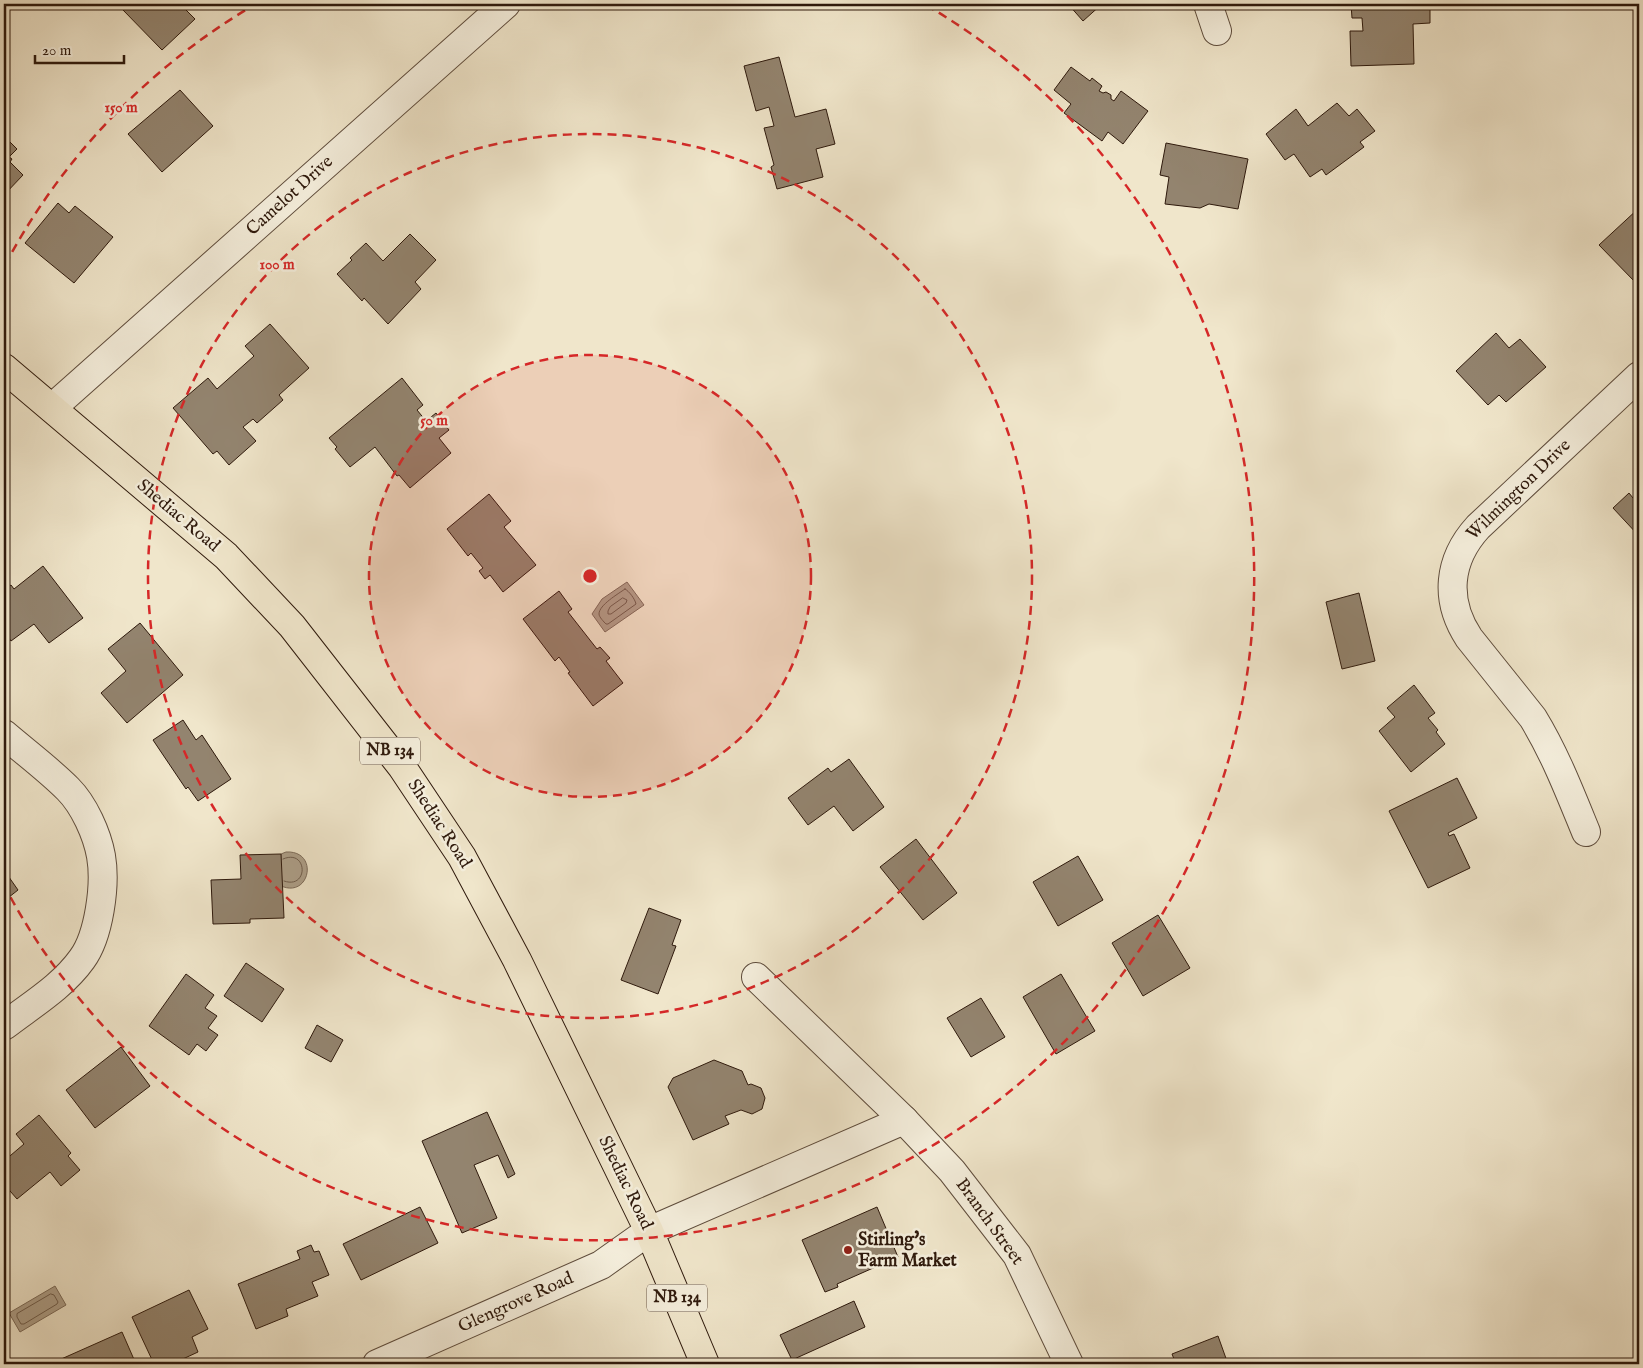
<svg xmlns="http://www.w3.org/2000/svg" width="1643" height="1368" font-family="'IM FELL English',serif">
	<rect width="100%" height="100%" fill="#f0e6cb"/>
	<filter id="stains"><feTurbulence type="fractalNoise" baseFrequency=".004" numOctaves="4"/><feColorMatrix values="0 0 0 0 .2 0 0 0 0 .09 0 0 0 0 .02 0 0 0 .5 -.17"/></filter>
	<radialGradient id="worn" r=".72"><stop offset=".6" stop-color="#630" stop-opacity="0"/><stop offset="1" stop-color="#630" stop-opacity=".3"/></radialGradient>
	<g fill="#aea08a" stroke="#7b6a58">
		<path d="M627 582 644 605 605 632 592 614 602 599Z"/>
		<path d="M286 852C320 850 310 901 279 885L281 854Z"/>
		<path d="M55 1286 66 1305 20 1332 9 1313Z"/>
	</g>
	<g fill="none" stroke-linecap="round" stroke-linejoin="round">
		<g stroke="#6e5c4b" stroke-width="1">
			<path d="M625 589C629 591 635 599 636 604L608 624H606C604 622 599 617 599 614 599 605 618 594 625 589Z"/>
			<path d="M623 598 627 600 626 603 611 614H608V611L610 607Z"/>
			<path d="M283 859C308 848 309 890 284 881"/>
			<path d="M51 1294 54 1295 58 1302 57 1304 24 1324H21L17 1317V1314Z"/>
		</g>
	</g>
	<g fill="#93846f" stroke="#2e190c">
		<path d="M129 4H180L195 19 162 50 123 10Z"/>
		<path d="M1068 4H1102L1083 21Z"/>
		<path d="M1351 4H1430V23L1413 24 1414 64 1351 66 1350 31H1363L1362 18H1352Z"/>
		<path d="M779 57 795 117 826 109 835 144 816 149 823 177 777 189 771 167 774 165 764 128 774 126 769 107 756 111 744 66Z"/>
		<path d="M1071 67 1090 81 1092 78 1102 86 1099 91 1103 93 1106 92 1111 95V99L1114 101 1121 91 1148 111 1123 144 1108 132 1102 141 1064 113 1071 104 1054 90Z"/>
		<path d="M180 90 213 126 162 172 128 134Z"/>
		<path d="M1337 103 1349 116 1357 109 1375 131 1360 142 1364 147 1326 175 1322 169 1310 177 1294 154 1285 160 1266 134 1296 109 1308 126Z"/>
		<path d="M5 137 17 149 9 157 12 159 10 162 23 175 4 195Z"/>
		<path d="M1166 143 1248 159 1238 209 1209 204 1200 208 1165 204 1169 177 1160 175Z"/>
		<path d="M58 203 69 213 75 206 113 237 74 283 25 243Z"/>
		<path d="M1639 208V279L1636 283 1599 245Z"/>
		<path d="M410 234 436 260 415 282 421 289 388 324 364 298 362 301 337 274 352 260 350 258 366 243 383 261Z"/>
		<path d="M270 324 309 368 279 395 283 400 257 423 253 419 243 427 256 441 229 465 217 451 213 454 173 408 208 378 217 389 254 356 245 346Z"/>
		<path d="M1496 333 1509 348 1520 339 1546 367 1506 402 1499 395 1488 405 1456 371Z"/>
		<path d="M402 378 423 405 417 410 426 421 436 413 449 430 439 438 451 453 410 488 399 475 397 476 375 447 350 467 335 449 337 447 329 438Z"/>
		<path d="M1639 492V536L1613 508 1629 493 1633 498Z"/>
		<path d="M489 494 511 521 504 527 536 565 503 592 490 575 485 579 479 571 483 568 471 553 468 556 447 529Z"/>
		<path d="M43 566 83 618 49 643 34 624 11 641 4 631V590L11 585 14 589Z"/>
		<path d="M559 591 572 609 568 612 597 649 600 647 610 658 606 661 623 683 593 706 568 673 570 672 559 657 555 661 523 619Z"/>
		<path d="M1359 593 1375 661 1342 669 1326 602Z"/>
		<path d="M140 623 183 675 127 723 101 693 126 671 108 649Z"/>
		<path d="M1414 685 1435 713 1428 718 1438 730 1436 732 1445 744 1411 772 1379 731 1395 717 1387 708Z"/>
		<path d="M183 720 196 740 202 735 231 779 198 801 188 787 186 789 153 740Z"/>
		<path d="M849 759 884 807 853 831 834 806 808 825 788 798 828 768 831 772Z"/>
		<path d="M1457 778 1477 818 1448 833 1449 836 1454 834 1470 868 1428 888 1389 811Z"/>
		<path d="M916 839 957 893 923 920 880 867Z"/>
		<path d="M281 854 284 918 250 919V923L213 924 211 880 241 879 240 855Z"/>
		<path d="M1078 856 1103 900 1058 926 1033 882Z"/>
		<path d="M4 870 18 890 4 901Z"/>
		<path d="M649 908 681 920 672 945 676 946 658 994 621 980Z"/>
		<path d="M1158 915 1190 968 1143 996 1112 943Z"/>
		<path d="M246 963 284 989 262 1022 224 996Z"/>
		<path d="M186 974 214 995 205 1008 217 1016 208 1028 218 1035 206 1051 197 1044 189 1055 149 1026Z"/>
		<path d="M1061 974 1095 1031 1056 1054 1023 997Z"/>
		<path d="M981 998 1005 1037 971 1057 947 1018Z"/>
		<path d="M317 1025 343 1040 331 1062 305 1048Z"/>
		<path d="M121 1047 150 1086 95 1128 66 1090Z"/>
		<path d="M714 1060 742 1071 748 1085 751 1084 761 1088 765 1098 762 1109 752 1114 741 1110 725 1116 729 1124 693 1140 668 1087 673 1078Z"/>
		<path d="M487 1112 515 1174 508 1178 498 1155 474 1165 497 1218 462 1233 422 1141Z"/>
		<path d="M39 1115 71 1153 68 1156 80 1170 61 1186 50 1172 17 1199 4 1184V1161L24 1144 16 1134Z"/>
		<path d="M420 1207 438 1243 361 1280 343 1244Z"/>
		<path d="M877 1207 898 1257 837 1284 838 1287 825 1292 802 1240Z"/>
		<path d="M311 1245 314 1252 319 1251 329 1275 312 1282 318 1296 286 1309 288 1316 256 1329 238 1284 300 1259 297 1251Z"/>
		<path d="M189 1290 208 1329 192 1337 198 1352 172 1364H154L132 1317Z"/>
		<path d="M854 1301 865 1327 792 1360 780 1335Z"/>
		<path d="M122 1332 136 1364H50Z"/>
		<path d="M1218 1336 1228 1364H1176L1172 1354Z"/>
	</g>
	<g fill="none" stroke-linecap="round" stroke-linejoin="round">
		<g stroke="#5e4c3c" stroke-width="30">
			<g id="minor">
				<path d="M1208 4 1217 31"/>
				<path d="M52 408 506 4"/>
				<path d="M4 734C25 752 48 769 68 789 84 805 97 834 101 856 106 885 99 936 82 959 62 987 31 1005 4 1026"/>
				<path d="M1586 832C1570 793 1555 754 1533 718L1469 638C1444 600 1448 560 1478 527L1639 376"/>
				<path d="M756 977 904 1120 952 1171 1017 1255 1069 1364"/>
				<path d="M377 1364 601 1265 649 1231 904 1120"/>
			</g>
		</g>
		<g stroke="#2e190c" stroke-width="30">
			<path id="major" d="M4 368 226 556 292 626 402 767 462 857 517 960 649 1231 705 1364"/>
		</g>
		<use href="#minor" stroke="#f5efdd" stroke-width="28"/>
		<use href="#major" stroke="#f0e6cb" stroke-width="28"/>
	</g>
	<circle cx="590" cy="576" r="221" fill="#d62828" fill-opacity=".12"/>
	<g fill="none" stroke="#d62828" stroke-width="2.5" stroke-dasharray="9 6">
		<circle cx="590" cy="576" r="221"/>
		<circle cx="590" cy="576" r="442"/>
		<path d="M5 265A663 663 0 0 1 254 5M926 5A663 663 0 1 1 5 887"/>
	</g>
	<circle fill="#8f2418" stroke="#f5efdd" stroke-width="2" cx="848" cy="1250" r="5"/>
	<g text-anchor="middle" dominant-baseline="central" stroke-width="5" stroke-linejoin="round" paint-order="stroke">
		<g fill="#f5efdd" stroke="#6a594b" stroke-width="1">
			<rect x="360" y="737.5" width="60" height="27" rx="4"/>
			<rect x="647" y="1284.5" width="60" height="27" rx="4"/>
		</g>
		<g font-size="16" font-weight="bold" fill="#2e190c">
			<text x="390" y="751">NB 134</text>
			<text x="677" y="1298">NB 134</text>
		</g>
		<g font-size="18" fill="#2e190c" stroke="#f5efdd">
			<text transform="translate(290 196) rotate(-42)">Camelot Drive</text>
			<text transform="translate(1519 490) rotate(-44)">Wilmington Drive</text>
			<text transform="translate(178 516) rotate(40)">Shediac Road</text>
			<text transform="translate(439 824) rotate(57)">Shediac Road</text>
			<text transform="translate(625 1183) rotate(64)">Shediac Road</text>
			<text transform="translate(989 1222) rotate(54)">Branch Street</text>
			<text transform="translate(516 1303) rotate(-24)">Glengrove Road</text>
		</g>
		<g font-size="18" font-weight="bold" fill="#2e190c" stroke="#f5efdd" text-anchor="start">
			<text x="858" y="1240">Stirling's<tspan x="858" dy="21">Farm Market</tspan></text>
		</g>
	</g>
	<circle cx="590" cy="576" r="8" fill="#d62828" stroke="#f5efdd" stroke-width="2.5"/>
	<g font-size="15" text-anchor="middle" font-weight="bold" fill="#d62828" stroke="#f5efdd" stroke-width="5" stroke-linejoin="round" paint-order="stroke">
		<text x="121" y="112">150 m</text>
		<text x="277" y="269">100 m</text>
		<text x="434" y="425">50 m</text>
	</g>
	<rect width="1643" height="1368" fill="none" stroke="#f0e6cb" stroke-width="20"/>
	<rect x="5" y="5" width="1633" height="1358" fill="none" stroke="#2e190c" stroke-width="2.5"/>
	<rect x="10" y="10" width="1623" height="1348" fill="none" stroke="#2e190c"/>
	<path d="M35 55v8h89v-8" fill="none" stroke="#2e190c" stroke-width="2.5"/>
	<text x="42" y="55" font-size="15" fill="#2e190c" stroke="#f5efdd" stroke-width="4" paint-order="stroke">20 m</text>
	<rect width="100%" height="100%" filter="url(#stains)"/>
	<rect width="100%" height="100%" fill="url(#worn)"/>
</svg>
